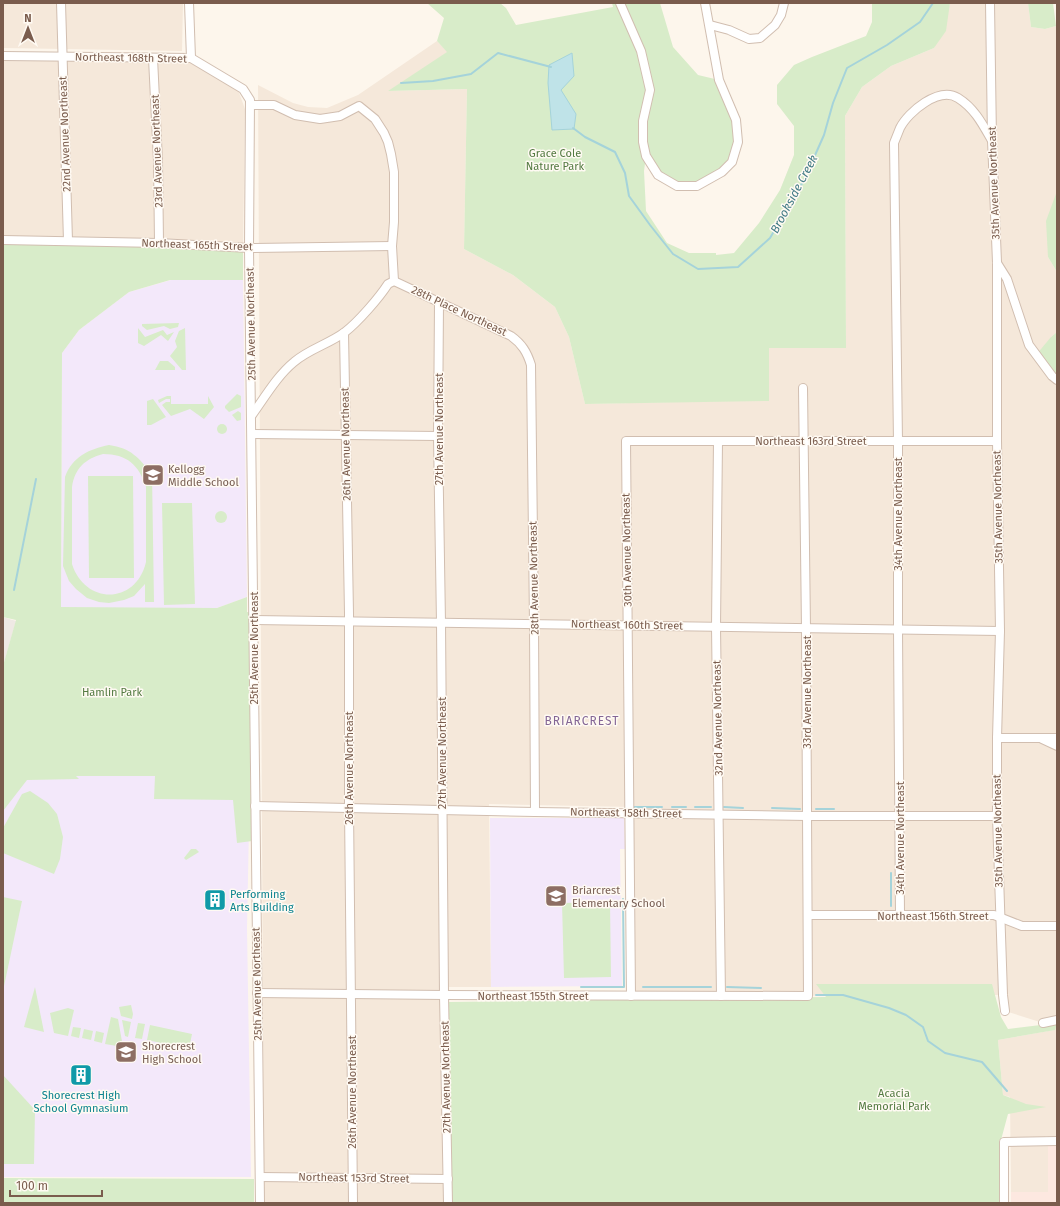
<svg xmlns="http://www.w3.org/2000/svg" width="1060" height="1206" font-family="'Fira Sans',sans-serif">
	<rect width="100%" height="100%" fill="#fdf6ec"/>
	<g fill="#f5e8da">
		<path d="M3 3H183L182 51 3 48Z"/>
		<path d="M950 3H1028L1031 27 1045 29 1056 26 1057 14V191L1048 257 1057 272V332L1051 337 1057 380V1020L1043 1023 1005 1011 1003 995 635 996 633 807 489 804 491 987H449L448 1203H264L258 85 293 103 308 107 327 108 358 95 437 41 448 52 389 91 467 89 464 249 513 275 555 307 569 337 585 404 769 400V348L846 347 845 116 862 87 891 66 934 48 948 11Z"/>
		<path d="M3 59 190 62 238 90 245 109 243 249 3 247Z"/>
		<path d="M1057 1024V1136H1045L1048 1144V1192H1011L1010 1097 1003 1095 998 1040 1054 1030Z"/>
	</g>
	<path fill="#fde8e0" d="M1048 1144H1057V1203H1011V1192H1048Z"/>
	<path fill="#efe9e4" d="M3 617 16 621 3 667Z"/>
	<g fill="#f3e8fa">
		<path d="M171 280H243L247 597 217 608H61L62 353 79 330 129 292Z"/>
		<path d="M3 776H250L247 928 251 1177H3Z"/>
		<path d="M490 818H624L625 849H620L622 986 491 987Z"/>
	</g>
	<g fill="#d8ecc9" fill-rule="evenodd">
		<path d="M427 3H500L506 8 516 25 613 7 612 3H660L673 47 698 75 719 80 736 120 732 162 711 179 677 186 658 175 646 156 644 171 646 211 667 243 689 253H716V255L734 253 759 223 780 190 794 155V126L777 104V85L794 65 812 57 866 36 872 22V3H950L946 31 934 48 891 66 862 87 845 116 846 348H769V401L585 404 569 337 555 307 513 275 464 249 467 89 388 91 447 52 437 41 444 18Z"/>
		<path d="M1028 3H1053L1056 26 1045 29 1031 27Z"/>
		<path d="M1057 191V272L1048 257 1046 221Z"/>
		<path d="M3 240H52L53 246H159L243 249V280H170L129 292 79 330 62 353 61 607 217 608 247 597V612L254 613 255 680 250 765 252 841 237 843 233 800 154 799 155 776H76L79 779 27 780 3 811V666L16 620 3 617Z"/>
		<path d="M179 323 178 327 170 329 164 326 147 330 142 326V324Z"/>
		<path d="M138 328 145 337 163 330 167 335 174 332 168 341 161 335 144 346 138 343Z"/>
		<path d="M185 328 186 370H182L170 356 177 347 175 341 179 331Z"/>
		<path d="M1057 332V380L1036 355 1051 337Z"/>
		<path d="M160 361H168L175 367V370H155Z"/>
		<path d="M237 394 241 396V407L229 412 225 408V406Z"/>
		<path d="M167 396H171V404H208V396L214 407 204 419 190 409 171 416 162 405 166 402H170V399H166L159 403 158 400Z"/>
		<path d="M153 399 166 417 151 425H147V401Z"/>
		<path d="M238 411 241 413V420L237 421 232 415Z"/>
		<circle cx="222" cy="429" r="5"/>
		<path d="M109 445C131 448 139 458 152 474L154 602H145V584L134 596 124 600 109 603 99 602 87 598 76 589 69 581 63 566 65 477C72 457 89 449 109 445ZM103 454C127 454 139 465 146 487V562C136 605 85 605 72 564V487C75 468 85 459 103 454Z"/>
		<path d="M88 476H133L134 578H89Z"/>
		<path d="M162 503H192L195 604 164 605Z"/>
		<circle cx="221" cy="517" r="6"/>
		<path d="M30 791 48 803 57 814 63 837 60 859 54 874 3 853V828L22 794Z"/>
		<path d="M191 849H196L199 852 186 860 184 858Z"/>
		<path d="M3 897 22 901 3 991Z"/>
		<path d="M610 902 611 977 564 978 562 903Z"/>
		<path d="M816 984H992L1001 1017 1008 1029 1057 1023 1055 1030 998 1040 1003 1095 1026 1104 1046 1107 1008 1114 1001 1140H999V1203H448V1002L826 997Z"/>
		<path d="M35 987 44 1032 24 1027Z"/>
		<path d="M131 1005 133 1014 132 1019 121 1016 119 1007Z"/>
		<path d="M68 1008 74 1010 68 1036 54 1033 50 1013Z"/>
		<path d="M111 1017 118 1019 123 1047 105 1044Z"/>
		<path d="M122 1020 131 1022 128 1037 125 1036Z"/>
		<path d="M138 1023 145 1024 142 1039 135 1038Z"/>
		<path d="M150 1025 192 1034 189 1049 147 1040Z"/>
		<path d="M73 1027 81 1028 79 1038 71 1036Z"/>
		<path d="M84 1029 93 1031 91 1040 82 1038Z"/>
		<path d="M96 1031 104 1033 102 1043 94 1041Z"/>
		<path d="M3 1075 35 1110 34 1164H3Z"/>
		<path d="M3 1178 253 1179H254V1203H3Z"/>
	</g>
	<path fill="#bfe3e8" stroke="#a5d3da" d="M572 53 574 76 561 90 576 114 574 129 552 130 548 83 549 65Z"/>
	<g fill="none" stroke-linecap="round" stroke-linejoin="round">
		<g stroke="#a5d3da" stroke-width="2">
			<path d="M401 83 433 81 471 74 498 53 551 67"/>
			<path d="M573 128 585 137 615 152 625 173 629 196 650 225 673 254 698 269 738 267 770 238 804 180 824 135 833 103 847 68 887 45 920 22 933 3"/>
			<path d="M14 590 36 479"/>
			<path d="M633 778V807H662"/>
			<path d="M672 807H686"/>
			<path d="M695 807H711"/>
			<path d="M724 807 743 808"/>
			<path d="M772 808 800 809"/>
			<path d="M816 809H834"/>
			<path d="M891 873V906"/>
			<path d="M581 987H624L623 899"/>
			<path d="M643 987H711"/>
			<path d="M727 987 761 988"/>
			<path d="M816 995H843L889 1008 906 1015 923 1027 928 1041 945 1053 982 1062 1007 1091"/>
		</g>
		<g stroke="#d1beb0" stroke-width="10">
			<g id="minor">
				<path d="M61 3 68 241"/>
				<path d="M189 3 191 58"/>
				<path d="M620 3 641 51 650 90 643 121V142L646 156 658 175 677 186H697L722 172 732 162 738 142 736 120 719 80 705 3"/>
				<path d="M990 3 992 140 997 262V441L1000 631 997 738V816L1003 995 1005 1011"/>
				<path d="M710 25 729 30 749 39 760 38 775 25 781 15 784 3"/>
				<path d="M3 56 191 58 243 89 250 100 249 248 260 1203"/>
				<path d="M153 58 158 161 159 243"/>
				<path d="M250 105H274L295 115 320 119 340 116 359 106 375 119 384 133 388 142 391 154 394 172V222L392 246 394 281"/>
				<path d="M3 240 159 243 249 248 392 246"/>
				<path d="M997 263 1007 279 1029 345 1052 376 1057 380"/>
				<path d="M394 281 511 336C522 344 527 352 531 365L534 624 535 812"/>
				<path d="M439 303 438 436 441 623 444 995 448 1203"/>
				<path d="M344 333 349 613V808L353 1203"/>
				<path d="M252 415C265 397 277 376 294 362 309 349 329 344 345 332 358 322 379 298 388 284L394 281"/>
				<path d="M252 434 438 436"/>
				<path d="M718 441 716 627 721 996"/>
				<path d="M254 620 1000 631"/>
				<path d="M997 738H1057"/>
				<path d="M1042 739 1057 746"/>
				<path d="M255 806 535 812 807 816H997"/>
				<path d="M808 915H994L1022 926H1057"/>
				<path d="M900 915 898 630V441L894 143C896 138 898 133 900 128 908 112 939 86 958 98 974 108 982 123 991 139"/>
				<path d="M257 993 444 995 808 996 806 628 803 388"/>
				<path d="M631 996 626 441H997"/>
				<path d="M1043 1023 1057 1020"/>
				<path d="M260 1177 448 1179"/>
				<path d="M1004 1203V1142L1057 1141"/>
			</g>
		</g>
		<use href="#minor" stroke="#fff" stroke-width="8"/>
	</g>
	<defs>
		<g id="school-square" transform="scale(1.15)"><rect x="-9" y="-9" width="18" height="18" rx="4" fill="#8d6e63" stroke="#fffaf3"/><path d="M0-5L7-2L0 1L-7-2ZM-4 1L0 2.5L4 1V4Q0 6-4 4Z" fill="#fff"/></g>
		<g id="building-square" transform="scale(1.15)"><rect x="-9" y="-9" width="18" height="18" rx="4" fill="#0f9aa8" stroke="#fffaf3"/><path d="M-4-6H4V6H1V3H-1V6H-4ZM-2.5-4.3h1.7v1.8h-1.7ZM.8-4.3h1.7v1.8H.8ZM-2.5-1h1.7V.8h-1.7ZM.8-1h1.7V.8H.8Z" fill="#fff"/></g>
	</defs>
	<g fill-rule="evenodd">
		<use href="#school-square" x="153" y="475"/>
		<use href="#school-square" x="556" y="896"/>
		<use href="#building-square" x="215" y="900"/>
		<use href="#school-square" x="126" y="1052"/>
		<use href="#building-square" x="81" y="1075"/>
	</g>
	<g text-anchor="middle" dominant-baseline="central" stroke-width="3" stroke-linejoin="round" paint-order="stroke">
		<g font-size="11" fill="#7a5c4d" stroke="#fffaf3">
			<text transform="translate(131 58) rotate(1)">Northeast 168th Street</text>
			<text transform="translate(65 134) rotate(-92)">22nd Avenue Northeast</text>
			<text transform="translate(157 151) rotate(-92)">23rd Avenue Northeast</text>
			<text transform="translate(994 183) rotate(-92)">35th Avenue Northeast</text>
			<text transform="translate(197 245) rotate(2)">Northeast 165th Street</text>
			<text transform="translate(459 311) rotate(25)">28th Place Northeast</text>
			<text transform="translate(251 324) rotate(-91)">25th Avenue Northeast</text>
			<text transform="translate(439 429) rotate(-90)">27th Avenue Northeast</text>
			<text x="811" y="441">Northeast 163rd Street</text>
			<text transform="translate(346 444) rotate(-91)">26th Avenue Northeast</text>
			<text transform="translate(998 507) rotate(-91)">35th Avenue Northeast</text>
			<text transform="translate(898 514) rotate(-90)">34th Avenue Northeast</text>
			<text transform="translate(627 550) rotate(-91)">30th Avenue Northeast</text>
			<text transform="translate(534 578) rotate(-91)">28th Avenue Northeast</text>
			<text transform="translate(627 625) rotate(1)">Northeast 160th Street</text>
			<text transform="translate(254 648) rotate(-90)">25th Avenue Northeast</text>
			<text transform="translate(807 692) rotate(-90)">33rd Avenue Northeast</text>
			<text transform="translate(718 718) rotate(-91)">32nd Avenue Northeast</text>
			<text transform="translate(442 753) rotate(-90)">27th Avenue Northeast</text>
			<text transform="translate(349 768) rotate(-90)">26th Avenue Northeast</text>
			<text transform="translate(626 813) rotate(1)">Northeast 158th Street</text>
			<text transform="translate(998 831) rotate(-91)">35th Avenue Northeast</text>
			<text transform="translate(900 838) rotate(-90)">34th Avenue Northeast</text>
			<text x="933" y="916">Northeast 156th Street</text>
			<text transform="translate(257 984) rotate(-91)">25th Avenue Northeast</text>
			<text x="533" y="996">Northeast 155th Street</text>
			<text transform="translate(446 1077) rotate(-91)">27th Avenue Northeast</text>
			<text transform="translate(352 1092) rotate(-90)">26th Avenue Northeast</text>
			<text transform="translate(354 1178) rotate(1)">Northeast 153rd Street</text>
		</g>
		<g font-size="11" fill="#537a41" stroke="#fffaf3">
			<text x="555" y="153">Grace Cole<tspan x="555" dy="13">Nature Park</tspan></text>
			<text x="112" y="692">Hamlin Park</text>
			<text x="894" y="1093">Acacia<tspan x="894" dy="13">Memorial Park</tspan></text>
		</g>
		<g font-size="11" fill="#785e54" stroke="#fffaf3" text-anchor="start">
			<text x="168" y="469">Kellogg<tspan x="168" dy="13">Middle School</tspan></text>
			<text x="572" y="890">Briarcrest<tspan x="572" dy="13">Elementary School</tspan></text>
			<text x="142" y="1046">Shorecrest<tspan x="142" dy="13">High School</tspan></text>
		</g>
		<g font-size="11" fill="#0d838f" stroke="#fffaf3" text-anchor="start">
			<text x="230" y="894">Performing<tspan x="230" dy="13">Arts Building</tspan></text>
			<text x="81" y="1095" text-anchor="middle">Shorecrest High<tspan x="81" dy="13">School Gymnasium</tspan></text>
		</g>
		<g font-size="12" font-style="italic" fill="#437c86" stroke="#fffaf3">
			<text transform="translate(794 194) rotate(-62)">Brookside Creek</text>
		</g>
		<g font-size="12" letter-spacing="1" fill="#846695" stroke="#fffaf3">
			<text x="582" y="721">BRIARCREST</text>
		</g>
	</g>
	<rect width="1060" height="1206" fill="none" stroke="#7a5c4d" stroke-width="8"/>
	<g transform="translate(28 28)" stroke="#fffaf3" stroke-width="3" paint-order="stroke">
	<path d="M0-3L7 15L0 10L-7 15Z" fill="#7a5c4d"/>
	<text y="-6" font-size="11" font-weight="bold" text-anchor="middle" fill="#7a5c4d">N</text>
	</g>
	<path d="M10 1190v6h92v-6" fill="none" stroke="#7a5c4d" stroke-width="2"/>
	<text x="16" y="1190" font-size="12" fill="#7a5c4d" stroke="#fffaf3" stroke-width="3" paint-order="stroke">100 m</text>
</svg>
